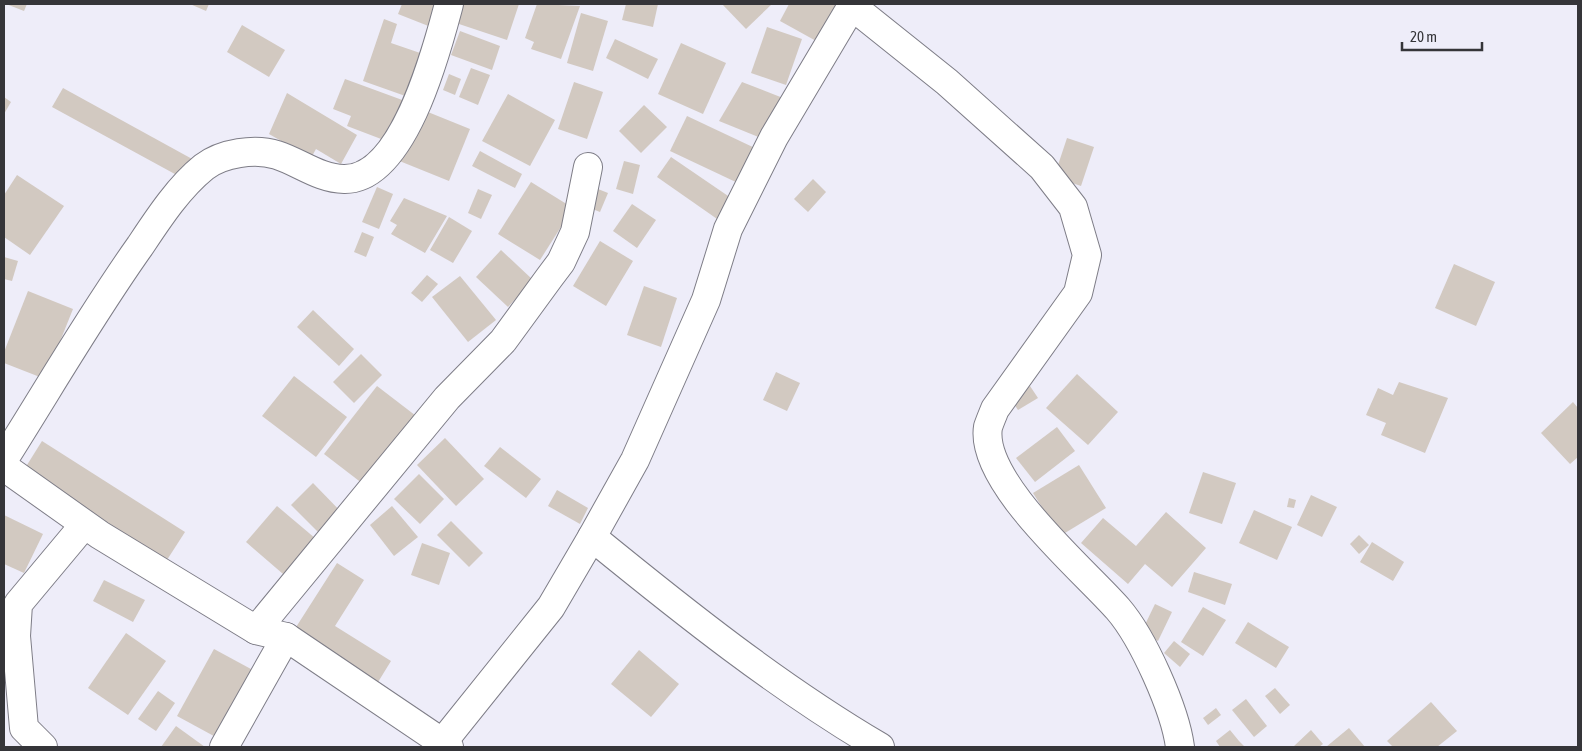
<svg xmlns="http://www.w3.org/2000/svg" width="1582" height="751" font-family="'Asap Condensed',sans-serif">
	<rect width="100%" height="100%" fill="#eeedf9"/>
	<g fill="#d2c9c1">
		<path d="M6 4H27L24 11Z"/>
		<path d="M190 4H209L206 11Z"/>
		<path d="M402 4H441L436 29 398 14Z"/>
		<path d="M463 4H519L507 40 456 23Z"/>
		<path d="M537 4 580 6 561 59 531 49 534 42 525 38Z"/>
		<path d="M626 4H658L653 27 622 20Z"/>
		<path d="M722 4H772L746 29Z"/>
		<path d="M789 4H839L818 42 780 21Z"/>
		<path d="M581 13 608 21 593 71 567 63Z"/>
		<path d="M384 19 397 24 391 43 426 55 411 98 363 81Z"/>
		<path d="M242 25 285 50 269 77 227 52Z"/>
		<path d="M767 27 802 39 786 85 751 73Z"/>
		<path d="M460 31 500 46 492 70 451 55Z"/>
		<path d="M615 39 658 59 648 79 606 58Z"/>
		<path d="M681 43 726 63 703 114 658 94Z"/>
		<path d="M471 68 490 75 478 105 459 97Z"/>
		<path d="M449 74 461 79 455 95 443 90Z"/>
		<path d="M345 79 405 101 389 142 347 126 351 116 333 109Z"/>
		<path d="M574 82 603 92 587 139 558 129Z"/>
		<path d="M742 82 783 98 766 140 719 121Z"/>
		<path d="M63 88 194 160 184 179 52 107Z"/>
		<path d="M287 93 357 135 341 164 316 149 311 158 269 134Z"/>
		<path d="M508 94 555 120 530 166 482 141Z"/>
		<path d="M4 97 11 102 4 114Z"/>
		<path d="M644 105 667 127 641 153 619 131Z"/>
		<path d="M418 108 470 129 449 181 397 160Z"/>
		<path d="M687 116 757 149 740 184 670 151Z"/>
		<path d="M1067 138 1094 147 1081 186 1054 177Z"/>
		<path d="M480 151 522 174 515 188 472 166Z"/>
		<path d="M671 157 734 200 720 221 657 177Z"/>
		<path d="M624 161 640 165 633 194 616 189Z"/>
		<path d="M17 175 64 206 30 255 4 237V195Z"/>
		<path d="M813 179 826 192 808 212 794 199Z"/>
		<path d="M531 182 573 208 540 260 498 234Z"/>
		<path d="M377 187 393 194 379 229 362 222Z"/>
		<path d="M593 187 608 193 600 212 585 206Z"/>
		<path d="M478 189 492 195 481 219 468 213Z"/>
		<path d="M404 198 447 216 425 253 391 234 397 225 390 221Z"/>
		<path d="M632 204 656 220 637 248 613 231Z"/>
		<path d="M449 217 472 231 453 263 430 250Z"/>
		<path d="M362 232 374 237 366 257 354 252Z"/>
		<path d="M600 241 633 261 606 306 573 286Z"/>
		<path d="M501 250 533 280 508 307 476 277Z"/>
		<path d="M4 257 18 261 12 281 4 279Z"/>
		<path d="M1454 264 1495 282 1476 326 1435 308Z"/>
		<path d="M427 275 438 284 422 302 411 293Z"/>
		<path d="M460 276 496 320 468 342 432 297Z"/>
		<path d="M644 286 677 298 661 347 627 335Z"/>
		<path d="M28 291 73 309 45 379 4 363V352Z"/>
		<path d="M313 310 354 349 339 366 297 327Z"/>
		<path d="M361 354 382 375 354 403 333 382Z"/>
		<path d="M776 372 800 383 787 411 763 400Z"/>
		<path d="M1077 374 1118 412 1088 445 1046 408Z"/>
		<path d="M294 376 347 417 316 457 262 416Z"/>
		<path d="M1399 382 1448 398 1425 453 1381 435 1386 423 1366 415 1378 388 1393 395Z"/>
		<path d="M377 386 420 419 367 487 324 454Z"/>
		<path d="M1030 386 1038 398 1018 410 1010 398Z"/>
		<path d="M1573 402 1578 408V457L1570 464 1541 433Z"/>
		<path d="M1057 427 1075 451 1035 482 1016 458Z"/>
		<path d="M445 438 484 479 456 506 417 465Z"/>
		<path d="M42 441 185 532 165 563 22 473Z"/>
		<path d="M500 447 541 479 526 498 484 466Z"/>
		<path d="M1079 465 1106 508 1060 536 1033 493Z"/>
		<path d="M1203 472 1236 483 1222 524 1189 513Z"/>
		<path d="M419 474 444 499 420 524 394 499Z"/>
		<path d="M313 483 347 518 326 540 291 505Z"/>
		<path d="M557 490 588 508 580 524 548 506Z"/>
		<path d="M1311 495 1337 507 1322 537 1297 525Z"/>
		<path d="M1289 498 1296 500 1294 508 1287 507Z"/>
		<path d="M277 506 322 544 290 580 246 542Z"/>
		<path d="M392 506 418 537 394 556 370 525Z"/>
		<path d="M1254 510 1292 527 1277 560 1239 543Z"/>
		<path d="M1166 512 1206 548 1172 587 1145 564 1128 584 1081 543 1103 518 1136 546Z"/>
		<path d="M4 515 43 534 24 573 4 564Z"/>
		<path d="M451 521 483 553 469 567 437 535Z"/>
		<path d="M1359 535 1369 545 1359 554 1350 544Z"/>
		<path d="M1372 542 1404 562 1393 581 1360 562Z"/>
		<path d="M422 543 450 553 439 585 411 575Z"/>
		<path d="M337 563 364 580 335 626 391 661 375 687 291 635Z"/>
		<path d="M1194 572 1232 584 1225 605 1188 592Z"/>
		<path d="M104 580 145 600 133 622 93 601Z"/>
		<path d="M1155 604 1172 612 1158 641 1141 633Z"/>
		<path d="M1203 607 1226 620 1203 656 1181 642Z"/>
		<path d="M1248 622 1289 647 1276 668 1235 643Z"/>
		<path d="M126 633 166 661 128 715 88 688Z"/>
		<path d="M1174 641 1190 654 1180 667 1164 653Z"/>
		<path d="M214 649 260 674 223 741 177 716Z"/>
		<path d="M639 650 679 684 651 717 611 684Z"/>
		<path d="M1275 688 1290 705 1280 714 1265 696Z"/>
		<path d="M158 691 175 703 156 731 138 719Z"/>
		<path d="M1246 699 1267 726 1254 737 1232 710Z"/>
		<path d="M1431 702 1457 731 1437 747H1393L1387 741Z"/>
		<path d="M1216 708 1221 715 1208 725 1203 718Z"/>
		<path d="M176 726 205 747H161Z"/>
		<path d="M1349 728 1365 747H1326Z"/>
		<path d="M1230 730 1239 741 1245 747H1220L1216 741Z"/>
		<path d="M1311 730 1323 744 1319 747H1293Z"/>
	</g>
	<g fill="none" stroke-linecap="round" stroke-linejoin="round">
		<g stroke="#7e7d87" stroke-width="30">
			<g id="minor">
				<path d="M852 6 947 82 1042 167 1073 207 1087 255 1078 293 995 409C993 414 990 421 988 427 979 482 1084 570 1118 609 1143 638 1175 709 1180 747"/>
				<path d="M4 459C49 388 91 315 140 246 158 219 178 188 204 167 222 153 255 148 277 155 299 162 320 179 344 179 404 180 437 49 449 4"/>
				<path d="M4 467 100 535 256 630 286 637 449 747"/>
				<path d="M592 537C684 612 778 687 880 747"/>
				<path d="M256 630 447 398 503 341 549 278 561 262 575 232 588 167"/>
				<path d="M442 743 551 607 592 537 635 460 706 300 728 229 774 137 853 4"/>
				<path d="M43 747 24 728 16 636 18 604 84 525"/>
				<path d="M224 747 286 637"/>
			</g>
		</g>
		<use href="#minor" stroke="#fff" stroke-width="28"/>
	</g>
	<rect width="1582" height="751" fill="none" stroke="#353539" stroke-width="10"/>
	<path d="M1402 42v8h80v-8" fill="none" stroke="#353539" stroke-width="2.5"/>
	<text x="1410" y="42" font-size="15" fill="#353539" stroke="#eeedf9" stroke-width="4" paint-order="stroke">20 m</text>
</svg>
